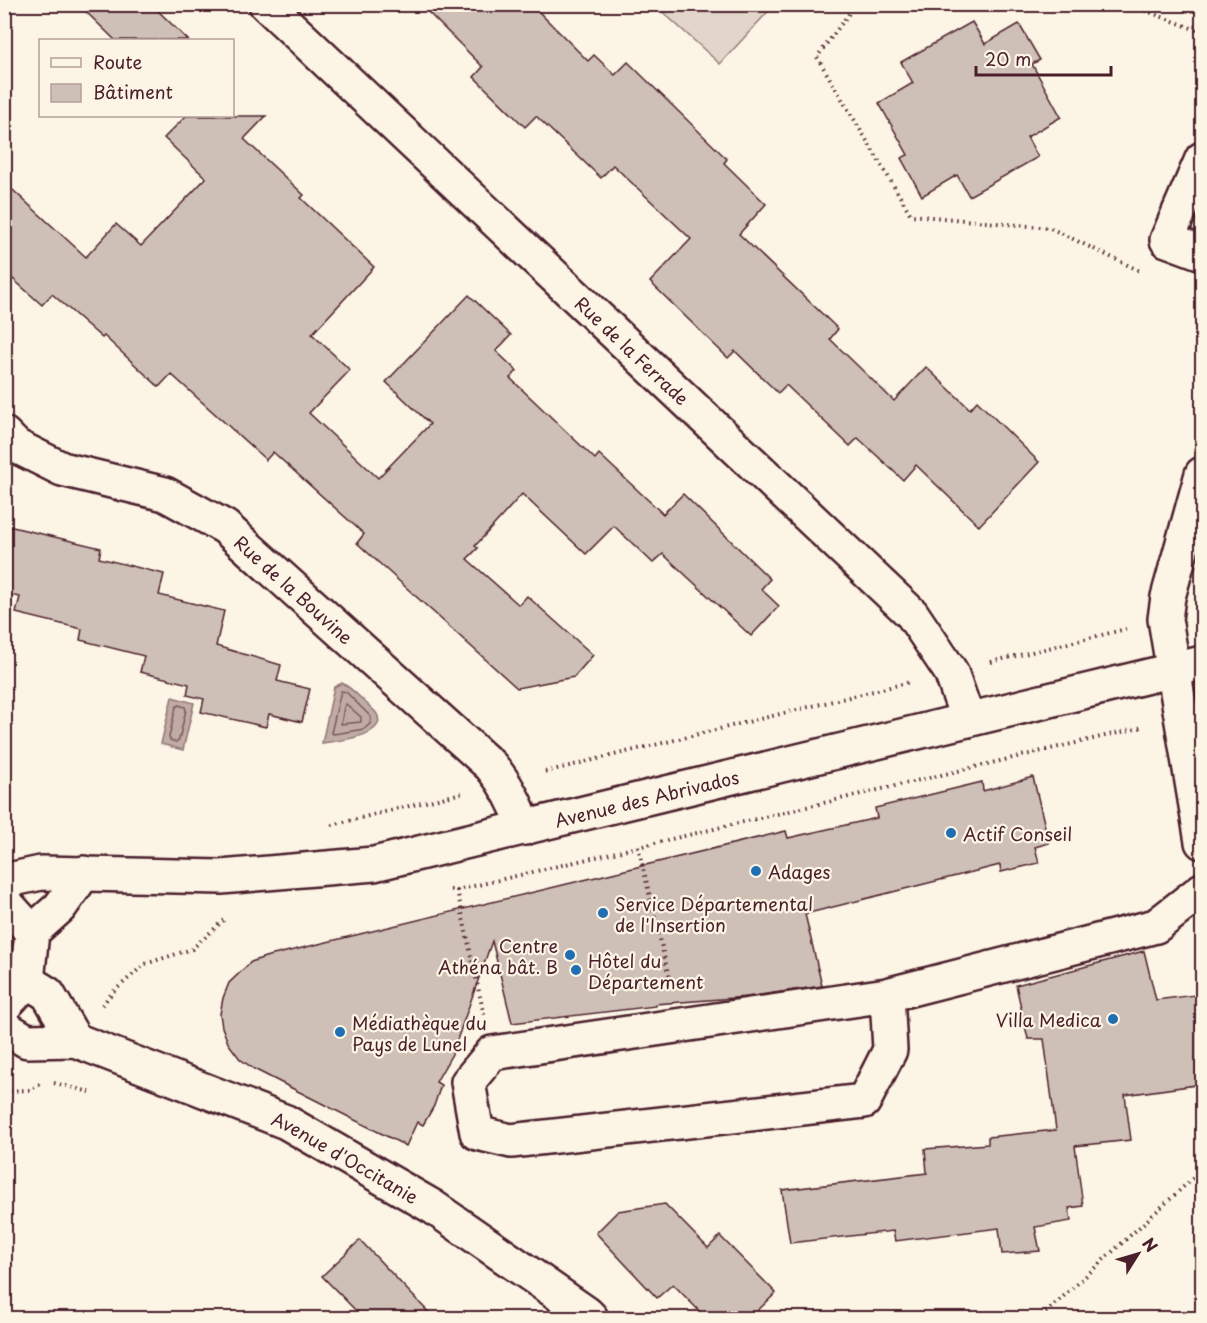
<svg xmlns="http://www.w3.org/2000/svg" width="1207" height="1323" font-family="'Playpen Sans',sans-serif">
	<rect width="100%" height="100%" fill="#fcf5e5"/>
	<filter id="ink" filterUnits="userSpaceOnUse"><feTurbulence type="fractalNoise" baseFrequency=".0167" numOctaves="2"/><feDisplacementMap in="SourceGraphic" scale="12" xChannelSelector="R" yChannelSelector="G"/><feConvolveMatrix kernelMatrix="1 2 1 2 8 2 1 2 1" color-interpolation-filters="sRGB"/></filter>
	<g filter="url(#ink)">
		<path fill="#e2d5ca" stroke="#967a7a" stroke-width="1.5" d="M655 5H774L720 64Z"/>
		<g fill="#c0aca5" stroke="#917474" stroke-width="1.5">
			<path d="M342 683C352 688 359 697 367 704 370 707 375 711 377 714 389 737 334 741 322 743L334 687Z"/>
			<path d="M172 697 194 703 183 750 161 744Z"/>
		</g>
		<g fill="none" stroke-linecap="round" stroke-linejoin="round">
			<g stroke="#79575c" stroke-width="1.5">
				<path d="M341 691 346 692 371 717 370 724 364 729 334 734 331 733Z"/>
				<path d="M346 704 361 717V722L341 724 344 707Z"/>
				<path d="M179 705 185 707 186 710 179 740 176 742 170 740 169 737 176 707Z"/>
			</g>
		</g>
		<g fill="#cfc0b7" stroke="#4a1f2b" stroke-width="1.5">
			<path d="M78 4H151L188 40H115Z"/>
			<path d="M420 4H531L588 61 594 55 615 75 628 62 727 159 724 163 766 204 739 234 838 329 830 339 894 401 926 367 970 409 977 401 1039 462 979 526 916 465 903 480 858 438 850 446 786 385 778 393 735 351 728 358 650 282 691 239 613 165 601 178 536 116 525 127 474 77 483 67Z"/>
			<path d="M972 22 985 44 1019 24 1040 60 1032 64 1061 117 1027 137 1038 157 969 196 957 175 922 196 901 158 908 155 879 103 913 83 901 62Z"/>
			<path d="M186 116H266L244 139 304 195 301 198 374 267 312 334 350 370 309 413 378 478 430 424 386 382 469 295 511 335 496 351 517 371 510 378 595 459 599 454 663 514 683 494 770 579 761 589 779 606 751 636 663 554 653 563 614 526 586 554 522 494 475 546 478 548 467 559 519 605 527 596 593 655 574 677 517 688 357 543 364 534 273 452 266 460 171 374 159 387 104 336 102 338 52 294 42 305 4 271V182L86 257 116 224 141 246 206 178 164 138Z"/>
			<path d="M4 525 101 548 99 558 164 574 159 595 224 611 216 646 281 665 277 681 310 689 302 722 269 714 266 727 201 712 204 699 187 695 189 684 140 672 144 656 80 640 82 629 16 613 20 597 4 594Z"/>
			<path d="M1033 777 1049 843 1035 847 1039 863 1001 872 1000 865 805 914 822 986 747 997 655 1004 656 1006 512 1023 492 941 452 1054 436 1082 441 1085 434 1106 423 1125 417 1122 406 1146 254 1069 240 1059 228 1043 222 1027 220 1014 223 998 229 983 251 962 265 957 786 831 788 838 877 818 875 808 982 782 983 791Z"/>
			<path d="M1144 951 1156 1000 1203 994V1084L1125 1095 1131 1140 1075 1146 1083 1206 1069 1208 1071 1221 1035 1227 1040 1251 1002 1254 999 1228 895 1241 893 1231 790 1243 782 1190 927 1173 925 1149 988 1144V1137L1056 1130 1044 1039H1028L1016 985Z"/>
			<path d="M665 1204 708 1248 720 1236 776 1293 750 1318H706L673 1284 657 1298 596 1233 618 1211Z"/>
			<path d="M360 1240 434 1318H363L322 1276Z"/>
		</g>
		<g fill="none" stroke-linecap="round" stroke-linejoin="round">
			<g stroke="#4a1f2b" stroke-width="38">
				<g id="minor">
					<path id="s1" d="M266 4 912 614 951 672 968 720"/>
					<path d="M1202 159 1167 240 1202 253"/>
					<path id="s2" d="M4 434 16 446 62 469 165 494 225 527 491 766C507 785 517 805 525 828"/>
					<path d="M1202 474 1168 597 1165 619 1202 842"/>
					<path id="s3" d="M4 881 41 873 221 877 374 864 1202 663"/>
					<path d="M4 901 32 932 27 981 4 1006"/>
					<path d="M32 932 60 907 84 873"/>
					<path d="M27 981 48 994 75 1040"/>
					<path d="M887 995 890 1050 864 1101 511 1141 477 1133 468 1082 492 1053 887 995 1156 926 1202 890"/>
					<path id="s4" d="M4 1027 27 1041 75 1040 286 1122 433 1207 586 1313 591 1318"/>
				</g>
			</g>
			<g stroke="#4a1f2b" stroke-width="4" stroke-dasharray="1.5 4.5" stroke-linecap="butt">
				<path d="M856 4 817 57 911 215 1050 228 1140 271"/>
				<path d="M1128 4 1202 32"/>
				<path d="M991 662 1126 629"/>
				<path d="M545 772 910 682"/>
				<path d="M332 825 462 793"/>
				<path d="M638 846 671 986"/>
				<path d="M450 890H457L1143 727"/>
				<path d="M457 890 484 1015"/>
				<path d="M102 1005 113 992 145 964 192 949 226 918"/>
				<path d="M54 1083 90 1092"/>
				<path d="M4 1091 30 1090 43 1082"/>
				<path d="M1035 1318 1043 1315 1202 1170"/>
			</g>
			<use href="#minor" stroke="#fcf5e5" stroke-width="33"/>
		</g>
	</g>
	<g fill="#1f6fb2" stroke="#fcf5e5" stroke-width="2">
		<circle cx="951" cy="833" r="6"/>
		<circle cx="756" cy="871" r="6"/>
		<circle cx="603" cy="913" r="6"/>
		<circle cx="570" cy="955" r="6"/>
		<circle cx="576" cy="970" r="6"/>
		<circle cx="1113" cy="1019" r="6"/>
		<circle cx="340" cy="1032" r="6"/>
	</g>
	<g text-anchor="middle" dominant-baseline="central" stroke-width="4.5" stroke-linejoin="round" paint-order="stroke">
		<g font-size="18" fill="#4a1f2b" stroke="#fcf5e5">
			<text stroke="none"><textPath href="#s1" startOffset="504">Rue de la Ferrade</textPath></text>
			<text stroke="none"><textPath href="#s2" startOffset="336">Rue de la Bouvine</textPath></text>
			<text stroke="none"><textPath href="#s3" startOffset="652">Avenue des Abrivados</textPath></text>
			<text stroke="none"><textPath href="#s4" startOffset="370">Avenue d'Occitanie</textPath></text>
		</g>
		<g font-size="18" fill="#4a1f2b" stroke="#fcf5e5" text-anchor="start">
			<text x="963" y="833">Actif Conseil</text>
			<text x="768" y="871">Adages</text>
			<text x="615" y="903">Service Départemental<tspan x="615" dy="21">de l'Insertion</tspan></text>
			<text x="558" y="945" text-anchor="end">Centre<tspan x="558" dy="21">Athéna bât. B</tspan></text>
			<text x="588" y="960">Hôtel du<tspan x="588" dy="21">Département</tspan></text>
			<text x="1101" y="1019" text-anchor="end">Villa Medica</text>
			<text x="352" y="1022">Médiathèque du<tspan x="352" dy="21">Pays de Lunel</tspan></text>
		</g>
	</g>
	<rect width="1207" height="1323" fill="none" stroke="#fcf5e5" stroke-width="24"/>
	<rect x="12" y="12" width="1183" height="1299" fill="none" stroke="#4a1f2b" stroke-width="2" filter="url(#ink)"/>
	<rect x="39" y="39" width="195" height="78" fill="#fcf5e5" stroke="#b59f9b" stroke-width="1.5"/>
	<rect x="51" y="58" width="30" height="9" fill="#fcf5e5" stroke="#b59f9b" stroke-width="1.5"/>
	<text x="93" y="69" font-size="18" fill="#4a1f2b">Route</text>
	<rect x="51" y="84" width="30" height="18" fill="#cfc0b7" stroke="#b59f9b" stroke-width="1.5"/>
	<text x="93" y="99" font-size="18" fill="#4a1f2b">Bâtiment</text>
	<g transform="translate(1138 1254) rotate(53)" stroke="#fcf5e5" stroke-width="4.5" paint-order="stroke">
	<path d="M0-4.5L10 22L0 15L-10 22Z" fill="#4a1f2b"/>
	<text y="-9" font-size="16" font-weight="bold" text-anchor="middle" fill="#4a1f2b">N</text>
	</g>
	<path d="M976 66v9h135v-9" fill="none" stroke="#4a1f2b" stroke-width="3"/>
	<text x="985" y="66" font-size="18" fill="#4a1f2b" stroke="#fcf5e5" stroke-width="4.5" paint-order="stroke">20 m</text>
</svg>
